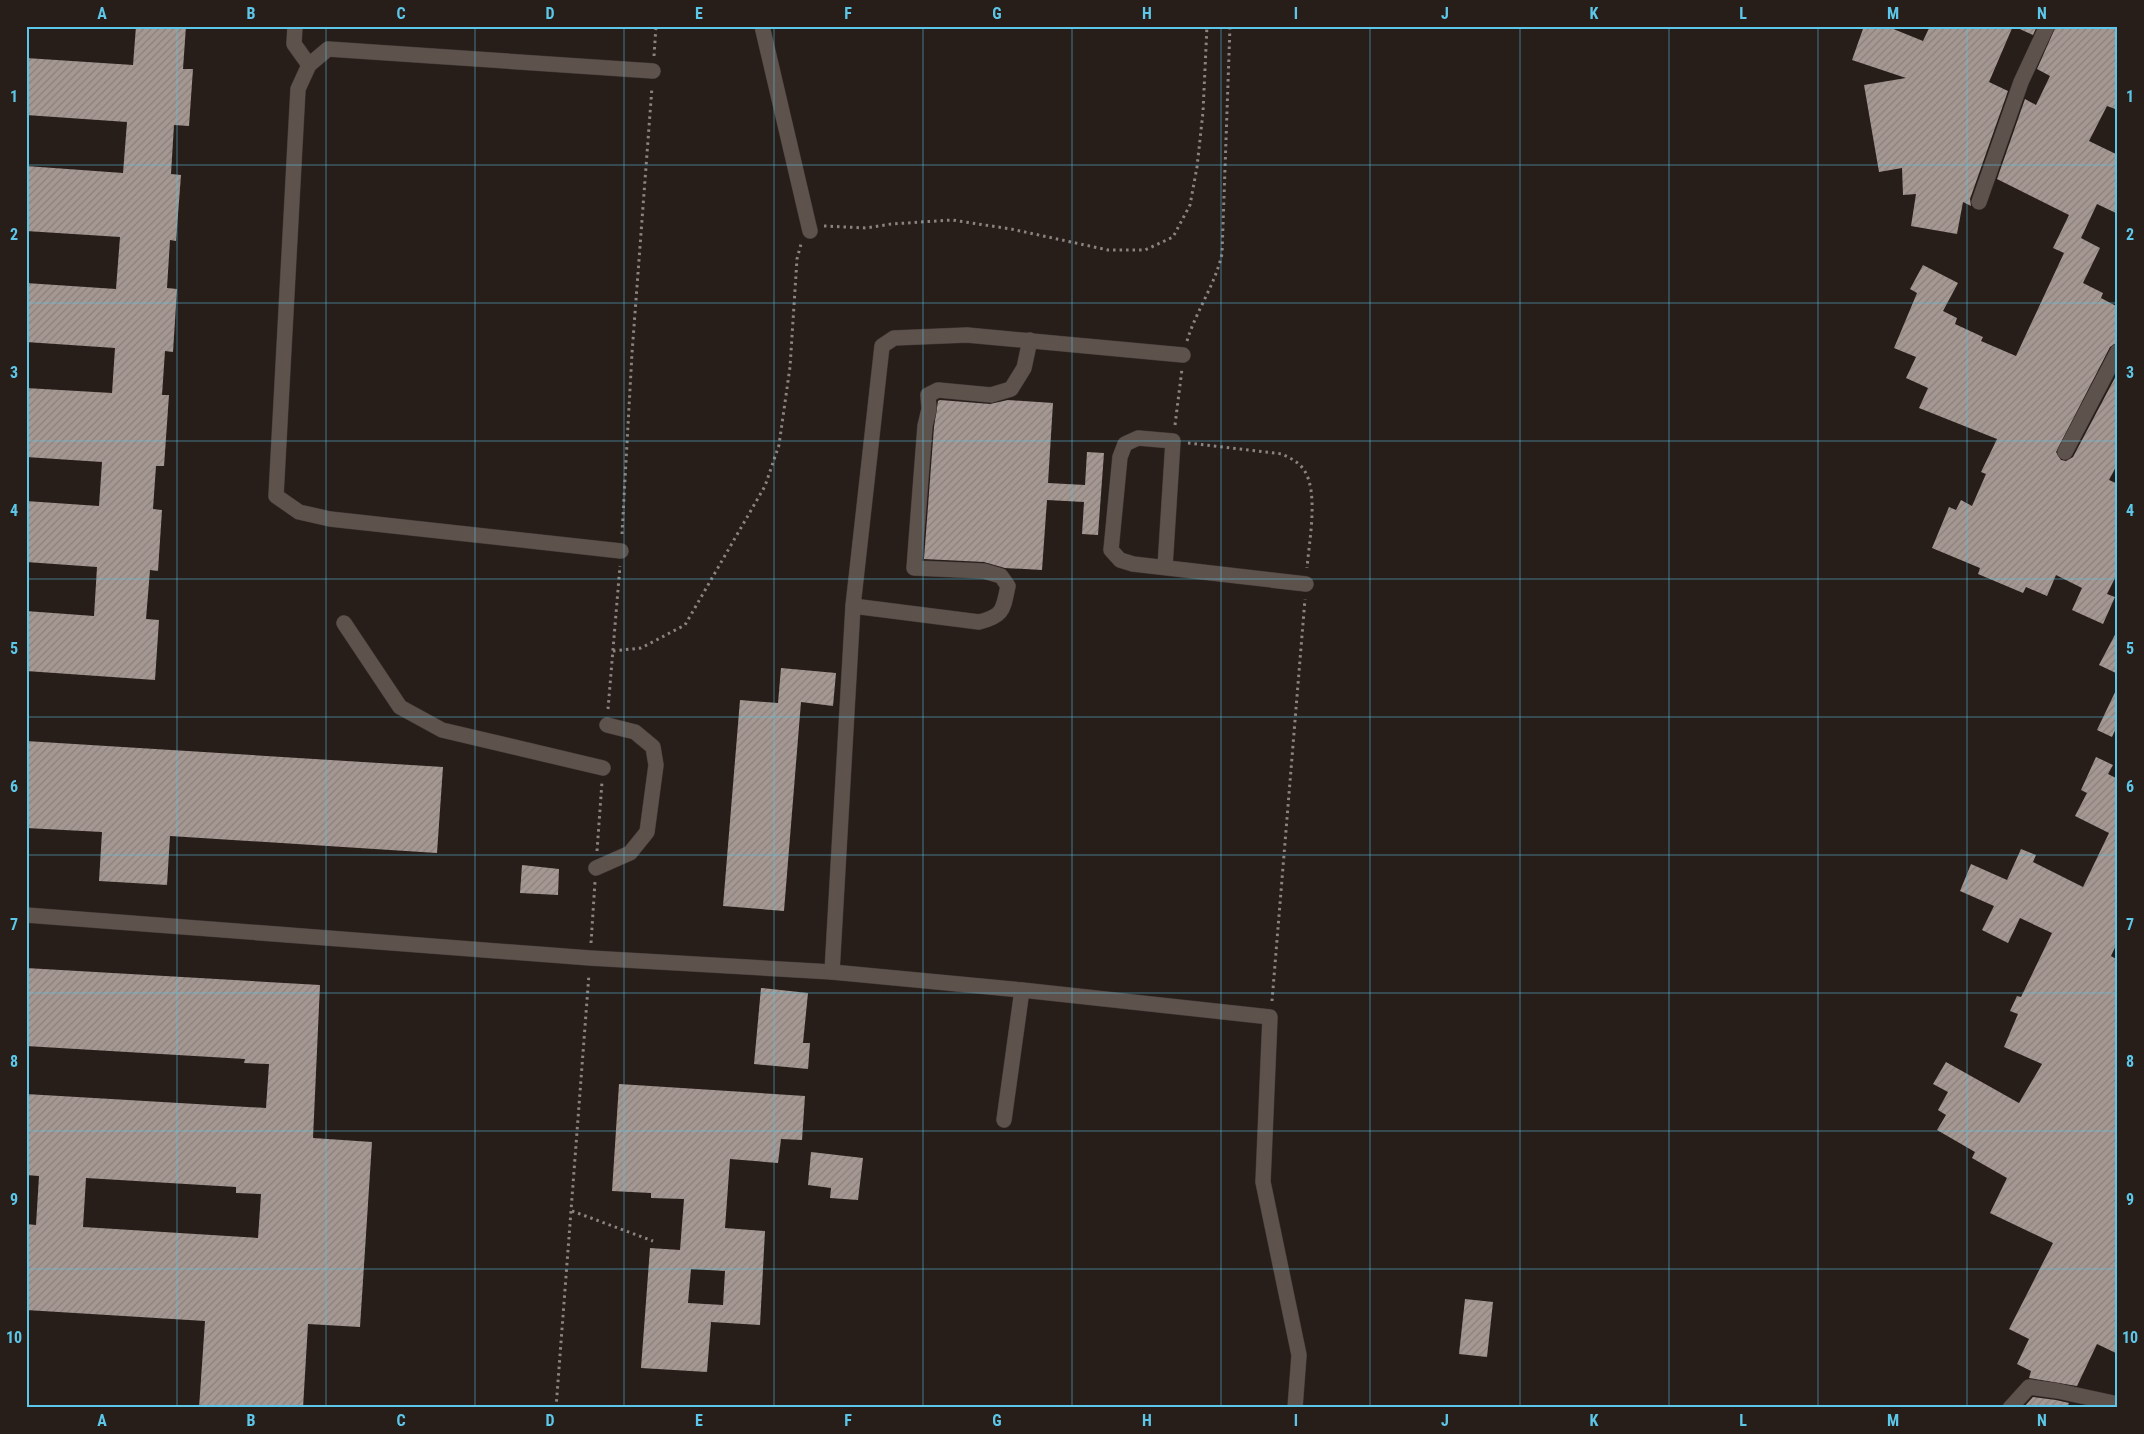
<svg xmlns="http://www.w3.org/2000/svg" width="2144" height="1434" font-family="'Roboto Condensed',sans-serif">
	<defs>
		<pattern id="building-hatch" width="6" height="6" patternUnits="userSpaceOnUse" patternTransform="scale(1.25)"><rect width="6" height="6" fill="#a59892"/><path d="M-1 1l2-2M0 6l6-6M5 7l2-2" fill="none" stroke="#8a807c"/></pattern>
	</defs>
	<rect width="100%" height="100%" fill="#271d19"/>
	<g fill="url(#building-hatch)" fill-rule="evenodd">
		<path d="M136 26H186L183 69H193L189 126 174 125 171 174 181 175 176 241 170 240 167 288 177 289 173 352 165 351 162 395H169L164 466H156L153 509 162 510 158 571 150 570 146 619 159 620 155 680 26 671V611L94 616 97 567 26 562V501L99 506 102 462 26 457V388L112 393 115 348 26 342V283L116 289 120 237 26 231V166L123 173 127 122 26 115V58L133 65Z"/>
		<path d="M1864 26H1886L1923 41 1930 26H2037L2033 35 2013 26 1989 82 2008 91 1970 199 1971 206 1963 202 1957 234 1911 226 1916 194 1903 195 1902 168 1879 172 1864 85 1906 78 1852 60Z"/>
		<path d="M2056 26H2118V110L2107 106 2089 141 2118 155V214L2097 204 2081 238 2100 248 2083 283 2103 293 2101 298 2118 307V342L2110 347 2056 452 2061 460 2066 461 2073 457 2118 372V463L2109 480 2118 484V572L2107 594 2115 597 2103 624 2072 610 2082 588 2056 575 2047 596 2026 587 2023 593 1978 574 1980 568 1932 548 1949 507 1956 510 1961 500 1972 506 1986 474 1981 472 1997 439 1919 408 1928 388 1906 378 1916 357 1894 348 1917 293 1910 289 1923 265 1958 283 1943 311 1957 318 1955 324 1983 337 1981 341 2016 356 2064 253 2053 248 2069 215 1997 179 2025 99 2036 105 2050 76 2037 69Z"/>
		<path d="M940 400 990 404 1008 400 1053 403 1048 483 1085 485 1087 452 1104 453 1098 535 1082 534 1084 502 1047 500 1042 570 1005 568 984 562 924 559 934 427 938 401Z"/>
		<path d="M2118 629V674L2099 665Z"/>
		<path d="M781 668 836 673 833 706 801 702 784 911 723 906 740 700 778 703Z"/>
		<path d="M2118 686V724L2112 737 2097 730Z"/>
		<path d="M26 741 443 767 437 853 170 836 167 885 99 881 102 832 26 828Z"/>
		<path d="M2096 757 2113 765 2108 774 2118 779V941L2111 956 2118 960V1354L2097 1344 2077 1386 2029 1378 2031 1371 2017 1364 2029 1339 2009 1329 2053 1243 1990 1213 2007 1178 1972 1158 1975 1152 1937 1130 1946 1115 1938 1110 1948 1092 1933 1084 1946 1062 2019 1103 2042 1064 2004 1047 2018 1014 2010 1011 2017 996 2021 997 2052 933 2020 918 2008 943 1982 930 1994 906 1960 891 1971 864 2007 880 2021 849 2036 855 2033 862 2083 887 2109 833 2075 816 2087 793 2081 790Z"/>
		<path d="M522 865 559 869 558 895 520 893Z"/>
		<path d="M26 968 320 985 313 1138 372 1142 360 1327 308 1324 303 1408H199L205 1321 26 1310V1224L36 1225 39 1176 26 1175V1094L266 1108 269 1064 244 1063 245 1059 26 1046ZM86 1178 236 1187V1193L261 1194 258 1238 83 1227Z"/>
		<path d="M761 988 808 993 803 1043H810L808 1069 754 1064Z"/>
		<path d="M619 1084 805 1096 802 1140 781 1139 778 1163 730 1159 725 1228 765 1231 760 1325 711 1322 707 1372 641 1368 650 1248 680 1250 684 1199 651 1198V1193L612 1191ZM691 1269 725 1271 723 1305 688 1303Z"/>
		<path d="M811 1152 863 1158 858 1200 830 1198 831 1188 808 1185Z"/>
		<path d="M1465 1299 1493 1302 1487 1357 1459 1354Z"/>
		<path d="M2033 1397 2056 1400 2069 1403 2067 1408H2023Z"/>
	</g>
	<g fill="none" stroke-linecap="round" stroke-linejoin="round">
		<g stroke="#433a37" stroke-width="16">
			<g id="minor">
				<path d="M295 26 294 44 309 65"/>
				<path d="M762 26 810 231"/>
				<path d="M1979 202 2021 82 2047 26"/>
				<path d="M2065 452 2118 351"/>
				<path d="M621 551 330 519 299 512 276 496 298 89 309 65 328 49 653 71"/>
				<path d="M1165 567 1173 441 1138 438 1125 444 1120 457 1111 550 1120 560 1133 564 1306 584"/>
				<path d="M853 606 979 622C1004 616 1003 609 1008 586L1001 576 984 571 914 568 925 426 929 409 928 395 938 390 991 395 1011 389 1024 368 1030 340"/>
				<path d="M344 623 400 707 442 730 603 768"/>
				<path d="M596 868 630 853 647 832 656 765 653 747 635 732 607 725"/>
				<path d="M26 915 590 958 832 972 1022 990 1270 1017 1263 1182 1299 1355 1295 1408"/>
				<path d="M832 972 853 606 882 346 894 338 967 335 1183 355"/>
				<path d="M1004 1120 1022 990"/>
				<path d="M2010 1408 2029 1387 2058 1391 2118 1404"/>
			</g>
		</g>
		<g stroke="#8b837f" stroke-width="3" stroke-dasharray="2.5 4" stroke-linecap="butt">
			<path d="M654 56 656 26"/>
			<path d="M824 226 866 228 891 224 952 220 1011 229 1108 250H1145L1173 237 1190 205 1197 167 1203 112 1207 26"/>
			<path d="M1187 341C1196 311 1215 285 1222 254L1230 26"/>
			<path d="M1175 425 1182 369"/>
			<path d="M1188 443 1282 454C1290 458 1299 462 1304 470 1319 492 1309 542 1307 568"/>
			<path d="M622 534 632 353 652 87"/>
			<path d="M613 651 641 648 685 625 765 486 779 445 790 367 797 259 801 244"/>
			<path d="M608 709 620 566"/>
			<path d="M597 851 602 782"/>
			<path d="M591 943 595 882"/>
			<path d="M1272 1001 1305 599"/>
			<path d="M572 1211 653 1241"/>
			<path d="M556 1408 589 974"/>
		</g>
		<use href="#minor" stroke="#5e524d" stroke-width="15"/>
	</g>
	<path fill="none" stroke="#5cc7e8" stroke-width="1" stroke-opacity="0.55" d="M177 26V1408M326 26V1408M475 26V1408M624 26V1408M774 26V1408M923 26V1408M1072 26V1408M1221 26V1408M1370 26V1408M1520 26V1408M1669 26V1408M1818 26V1408M1967 26V1408M26 165H2118M26 303H2118M26 441H2118M26 579H2118M26 717H2118M26 855H2118M26 993H2118M26 1131H2118M26 1269H2118"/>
	<rect width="2144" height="1434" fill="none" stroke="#271d19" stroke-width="55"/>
	<rect x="28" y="28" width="2088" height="1378" fill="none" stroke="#5cc7e8" stroke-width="2"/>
	<g font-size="16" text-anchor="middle" font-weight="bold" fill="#5cc7e8">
		<text x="102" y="19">A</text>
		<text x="251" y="19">B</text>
		<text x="401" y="19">C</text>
		<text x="550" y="19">D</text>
		<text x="699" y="19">E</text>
		<text x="848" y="19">F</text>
		<text x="997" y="19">G</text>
		<text x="1147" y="19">H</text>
		<text x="1296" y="19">I</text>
		<text x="1445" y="19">J</text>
		<text x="1594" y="19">K</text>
		<text x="1743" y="19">L</text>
		<text x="1893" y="19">M</text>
		<text x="2042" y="19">N</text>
		<text x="14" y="102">1</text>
		<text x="2130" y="102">1</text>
		<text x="14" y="240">2</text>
		<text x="2130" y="240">2</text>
		<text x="14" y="378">3</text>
		<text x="2130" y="378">3</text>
		<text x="14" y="516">4</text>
		<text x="2130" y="516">4</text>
		<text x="14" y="654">5</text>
		<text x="2130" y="654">5</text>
		<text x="14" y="792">6</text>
		<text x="2130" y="792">6</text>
		<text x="14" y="930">7</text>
		<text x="2130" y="930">7</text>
		<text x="14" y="1067">8</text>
		<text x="2130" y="1067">8</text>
		<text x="14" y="1205">9</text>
		<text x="2130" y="1205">9</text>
		<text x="14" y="1343">10</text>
		<text x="2130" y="1343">10</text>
		<text x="102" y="1426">A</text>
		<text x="251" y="1426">B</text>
		<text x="401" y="1426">C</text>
		<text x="550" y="1426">D</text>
		<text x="699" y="1426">E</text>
		<text x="848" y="1426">F</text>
		<text x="997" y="1426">G</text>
		<text x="1147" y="1426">H</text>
		<text x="1296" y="1426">I</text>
		<text x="1445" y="1426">J</text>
		<text x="1594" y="1426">K</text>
		<text x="1743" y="1426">L</text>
		<text x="1893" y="1426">M</text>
		<text x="2042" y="1426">N</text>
	</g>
</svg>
